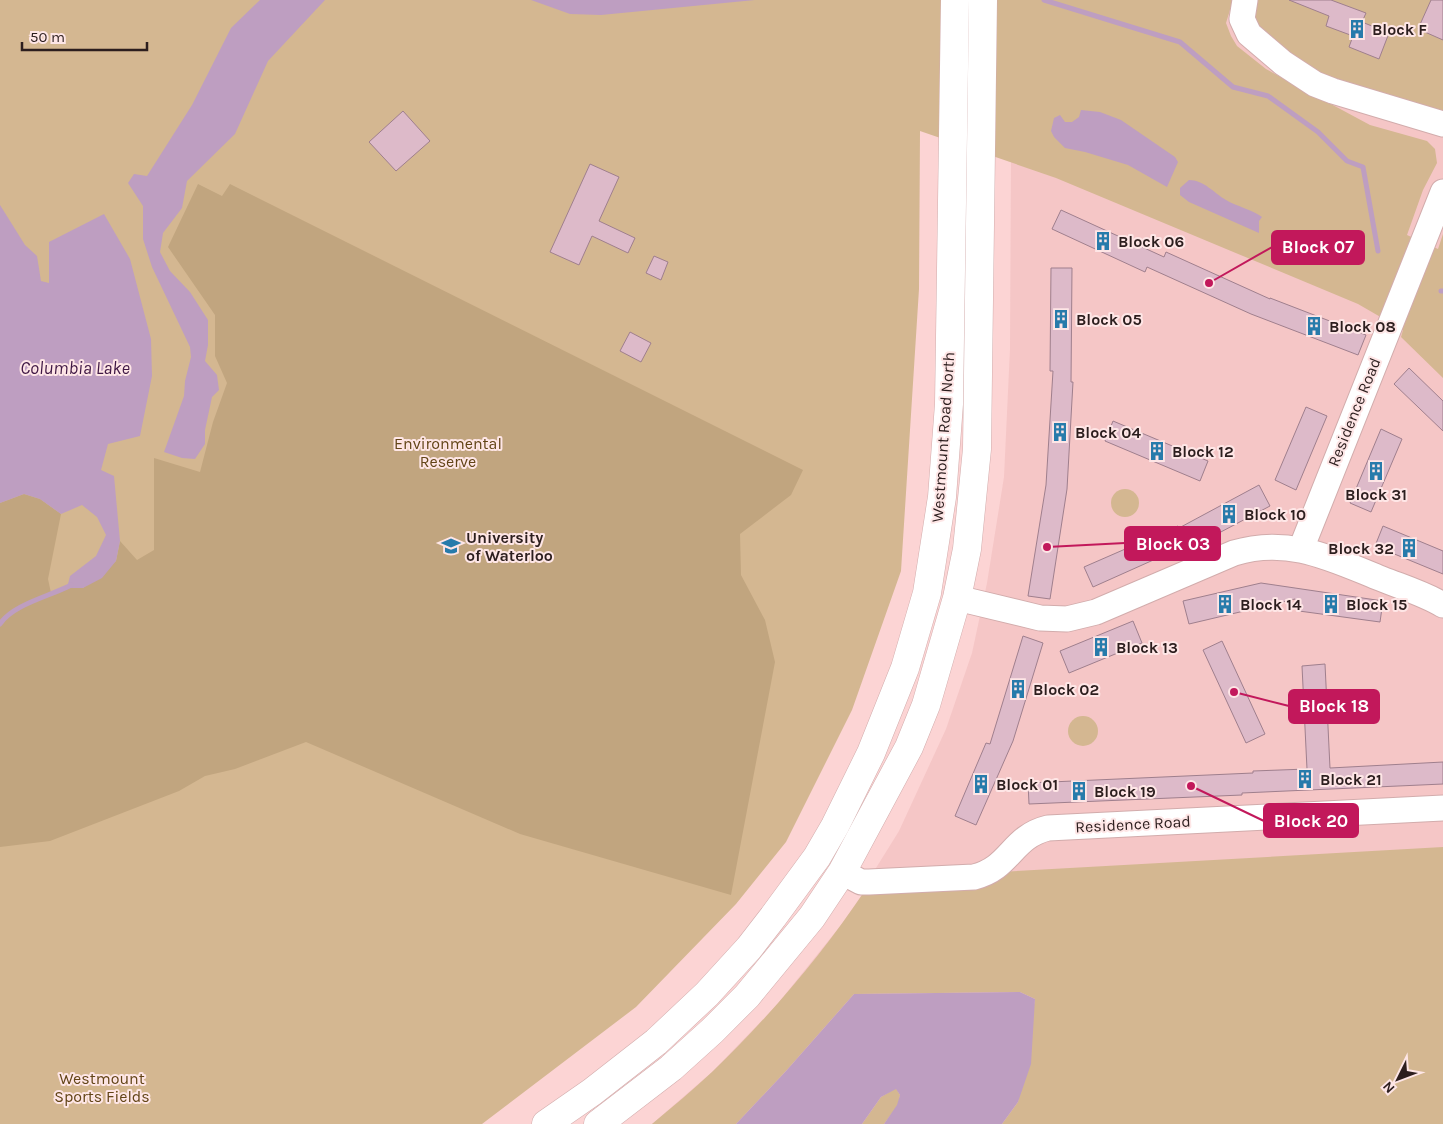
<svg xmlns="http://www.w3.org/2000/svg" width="1443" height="1124" font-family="Karla,sans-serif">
	<rect width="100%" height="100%" fill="#fcd4d4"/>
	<path fill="#f5c6c6" d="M1013 0H1443V1124H652L712 1072 775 1007 841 925 866 889 871 876 899 831 946 729 972 653 987 583 1004 477 1010 349 1011 162Z"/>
	<g fill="#d4b791">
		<path d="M0 0H1233L1226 23 1231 36 1237 46 1266 69 1370 125 1427 141 1435 149 1437 163 1423 190 1407 235 1438 249 1443 234V378L1401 337 1403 330 1358 304 1056 178 920 131 919 289 901 571 852 710 786 842 736 904 636 1007 482 1124H0Z"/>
		<path d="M1253 0H1443V116L1322 78 1251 23Z"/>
		<circle cx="1125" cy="503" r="14"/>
		<circle cx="1083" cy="731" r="15"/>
		<path d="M1443 847V1124H1002L1018 1102 1035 999 1020 992 854 994 786 1071 736 1124H652C672 1107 693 1090 712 1072 769 1017 822 955 866 889L999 872Z"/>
		<path d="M896 1088 900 1095 898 1105 884 1124H862L881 1097Z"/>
	</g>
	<path fill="#c1a57f" d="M198 184 222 196 230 184 803 470 791 495 740 534 741 575 765 620 775 662 731 895 520 834 306 742 235 769 205 776 179 791 50 841 0 847V503L24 494 40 499 61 514 48 579 51 593 67 588H83L116 561 120 541 137 560 154 550V458L200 472 213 422 227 383 215 356V315L168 247Z"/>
	<g fill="#be9ec1">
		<path d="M260 0H325L268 61 235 134 187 181 182 208 163 233 160 252 170 271 190 292 208 320V345L205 361 217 375 219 390 212 397 205 430V444L195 459 182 458 164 452 184 396 185 381 191 357 190 347 152 267 143 239V206L128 183 134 174 147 176 192 105 231 28Z"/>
		<path d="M531 0H755L601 15 570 14Z"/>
		<path d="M1081 110 1100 112 1121 120 1175 157 1178 162 1167 187 1128 165 1085 152 1065 148 1054 137 1051 131 1054 118 1060 115 1065 122H1072L1079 117Z"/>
		<path d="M1189 180C1204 180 1214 193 1226 200 1238 207 1251 209 1262 217L1259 221V233L1189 202 1180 195V188Z"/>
		<path d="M0 205 25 245 37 256 41 281 49 283V242L104 214 130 259 151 339 152 376 140 436 108 444 101 470 114 476 120 541 116 561 102 578 83 588H67L70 576 96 556 106 535 97 517 82 505 61 514 40 499 24 494 0 503Z"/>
		<path d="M1020 992 1035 999 1031 1064 1018 1102 1002 1124H884L897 1105 900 1095 896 1089 881 1097 862 1124H736L786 1071 854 994Z"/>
	</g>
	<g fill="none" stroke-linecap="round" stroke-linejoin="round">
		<g stroke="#be9ec1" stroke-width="5">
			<path d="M1044 0 1180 42 1233 87 1268 96 1318 132 1347 161 1363 167 1378 251"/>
			<path d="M1441 291H1443"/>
			<path d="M0 624C13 604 51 596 71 585"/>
		</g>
	</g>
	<g fill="#ddbac9" stroke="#9f7f8d">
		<path d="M1289 0H1331L1366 13 1362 22 1389 33 1379 59 1349 47 1353 36 1326 26 1329 16Z"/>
		<path d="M1431 0H1443V40L1418 29Z"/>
		<path d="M403 111 430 141 396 171 369 142Z"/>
		<path d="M590 164 619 177 599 221 635 238 628 253 592 236 579 265 550 252Z"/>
		<path d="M1061 210 1164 257 1166 252 1270 299V298L1366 335 1358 355 1251 314 1147 267 1145 272 1052 229Z"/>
		<path d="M654 256 668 262 661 280 646 273Z"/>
		<path d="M1051 268H1072L1071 382H1073L1067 489 1050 599 1028 596 1046 485 1053 371H1050Z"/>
		<path d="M630 332 651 343 641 362 620 351Z"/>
		<path d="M1409 368 1443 401V431L1394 384Z"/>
		<path d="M1306 407 1327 416 1296 490 1275 480Z"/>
		<path d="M1113 421 1208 461 1200 481 1105 441Z"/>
		<path d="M1381 429 1402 439 1371 512 1350 503Z"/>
		<path d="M1259 485 1270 506 1200 543 1198 540 1093 587 1084 567 1178 526 1179 528Z"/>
		<path d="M1383 526 1443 551V574L1375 546Z"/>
		<path d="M1261 583 1383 601 1380 622 1299 611 1295 599 1189 624 1183 601Z"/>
		<path d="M1133 621 1142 643 1069 673 1060 651Z"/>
		<path d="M1023 636 1043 643 1013 741 976 825 955 816 986 743 990 744Z"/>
		<path d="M1222 641 1265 734 1246 743 1203 650Z"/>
		<path d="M1325 664 1330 768 1443 762V784L1242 793V795L1029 804 1028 783 1253 773V771L1307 769 1302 666Z"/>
	</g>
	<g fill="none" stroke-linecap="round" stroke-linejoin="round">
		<g stroke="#d2acac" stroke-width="27">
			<g id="minor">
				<path d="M1245 0 1242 19 1249 34 1283 63 1315 84 1333 91 1443 124"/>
				<path d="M1301 549 1443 192"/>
				<path d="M957 598 1040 618 1067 619 1096 612 1234 553C1289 536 1332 559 1382 579 1402 587 1425 594 1443 605"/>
				<path d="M842 872 861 882H869L974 877C1011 868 1011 837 1048 828L1443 808"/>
			</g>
		</g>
		<g stroke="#d2acac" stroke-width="29">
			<g id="major">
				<path d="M546 1124 592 1092 656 1042 707 994 749 948 773 917 817 857 835 826 871 753 905 668 927 593 942 497 949 404 955 0"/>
				<path d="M598 1124 671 1068 712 1031 747 996 812 917 842 872 909 747 926 705 957 598 967 549 977 449 983 0"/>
			</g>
		</g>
		<use href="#minor" stroke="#fff" stroke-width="25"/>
		<use href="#major" stroke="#fff" stroke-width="28"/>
	</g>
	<defs>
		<g id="building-bare" transform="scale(1.5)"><path d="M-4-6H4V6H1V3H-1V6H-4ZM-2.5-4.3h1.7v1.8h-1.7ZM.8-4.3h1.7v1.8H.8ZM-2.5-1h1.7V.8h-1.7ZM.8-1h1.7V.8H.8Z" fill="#277bab" stroke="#fee6e6" stroke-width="2.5" paint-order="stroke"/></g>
		<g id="university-bare" transform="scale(1.5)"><path d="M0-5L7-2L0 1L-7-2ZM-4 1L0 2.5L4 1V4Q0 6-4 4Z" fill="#277bab" stroke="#fee6e6" stroke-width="2.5" paint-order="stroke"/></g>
	</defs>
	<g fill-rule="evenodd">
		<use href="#building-bare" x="1357" y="29"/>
		<use href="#building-bare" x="1103" y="241"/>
		<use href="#building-bare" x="1061" y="319"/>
		<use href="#building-bare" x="1314" y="326"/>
		<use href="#building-bare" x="1060" y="432"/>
		<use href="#building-bare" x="1157" y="451"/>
		<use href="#building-bare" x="1376" y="471"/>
		<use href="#building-bare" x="1229" y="514"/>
		<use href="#university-bare" x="451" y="546"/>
		<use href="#building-bare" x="1409" y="548"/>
		<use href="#building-bare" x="1225" y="604"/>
		<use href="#building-bare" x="1331" y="604"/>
		<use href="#building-bare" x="1101" y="647"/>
		<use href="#building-bare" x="1018" y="689"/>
		<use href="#building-bare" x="1305" y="779"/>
		<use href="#building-bare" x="981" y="784"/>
		<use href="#building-bare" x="1079" y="791"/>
	</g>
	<g text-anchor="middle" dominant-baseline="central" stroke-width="4" stroke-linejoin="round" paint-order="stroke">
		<g font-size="16" font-weight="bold" fill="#2c1e1e" stroke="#fee6e6" text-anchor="start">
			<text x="1372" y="29">Block F</text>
			<text x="1118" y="241">Block 06</text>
			<text x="1076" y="319">Block 05</text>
			<text x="1329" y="326">Block 08</text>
			<text x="1075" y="432">Block 04</text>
			<text x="1172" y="451">Block 12</text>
			<text x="1376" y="494" text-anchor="middle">Block 31</text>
			<text x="1244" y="514">Block 10</text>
			<text x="466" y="537">University<tspan x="466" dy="18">of Waterloo</tspan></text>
			<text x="1394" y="548" text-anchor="end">Block 32</text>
			<text x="1240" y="604">Block 14</text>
			<text x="1346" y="604">Block 15</text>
			<text x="1116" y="647">Block 13</text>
			<text x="1033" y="689">Block 02</text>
			<text x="1320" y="779">Block 21</text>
			<text x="996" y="784">Block 01</text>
			<text x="1094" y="791">Block 19</text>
		</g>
		<g font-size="16" fill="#2c1e1e" stroke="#fee6e6">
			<text transform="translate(1354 412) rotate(-68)">Residence Road</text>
			<text transform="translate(943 437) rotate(-86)">Westmount Road North</text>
			<text transform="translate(1133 824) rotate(-3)">Residence Road</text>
		</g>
		<g font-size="16" fill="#624416" stroke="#fee6e6">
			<text x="448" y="443">Environmental<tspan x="448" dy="18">Reserve</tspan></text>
			<text x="102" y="1078">Westmount<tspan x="102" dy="18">Sports Fields</tspan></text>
		</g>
		<g font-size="18" font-style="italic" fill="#3f1744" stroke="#fee6e6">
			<text x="75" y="368">Columbia Lake</text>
		</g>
	</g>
	<path fill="none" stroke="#c2185b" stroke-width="2" d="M1209 283L1272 247M1047 547L1125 543M1234 692L1289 706M1191 786L1264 821"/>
	<g fill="#c2185b" stroke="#fee6e6" stroke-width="2">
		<circle cx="1209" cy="283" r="5"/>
		<circle cx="1047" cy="547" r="5"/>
		<circle cx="1234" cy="692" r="5"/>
		<circle cx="1191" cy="786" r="5"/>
	</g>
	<g fill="#c2185b" stroke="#c2185b" stroke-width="2">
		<rect x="1272" y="231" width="92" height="33" rx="5"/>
		<rect x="1125" y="527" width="95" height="33" rx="5"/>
		<rect x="1289" y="690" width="90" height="33" rx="5"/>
		<rect x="1264" y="804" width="94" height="33" rx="5"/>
	</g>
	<g font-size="18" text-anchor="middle" font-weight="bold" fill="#fff">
		<text x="1318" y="253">Block 07</text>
		<text x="1173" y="550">Block 03</text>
		<text x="1334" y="712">Block 18</text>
		<text x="1311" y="827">Block 20</text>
	</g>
	<g transform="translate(1398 1079) rotate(228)" stroke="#fee6e6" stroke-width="4" paint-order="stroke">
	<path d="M0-4L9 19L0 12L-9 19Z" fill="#2c1e1e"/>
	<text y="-8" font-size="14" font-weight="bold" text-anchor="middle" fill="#2c1e1e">N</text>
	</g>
	<path d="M22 42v8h125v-8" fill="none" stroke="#2c1e1e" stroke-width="2.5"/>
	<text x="30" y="42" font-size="15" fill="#2c1e1e" stroke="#fee6e6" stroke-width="4" paint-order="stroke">50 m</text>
</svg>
